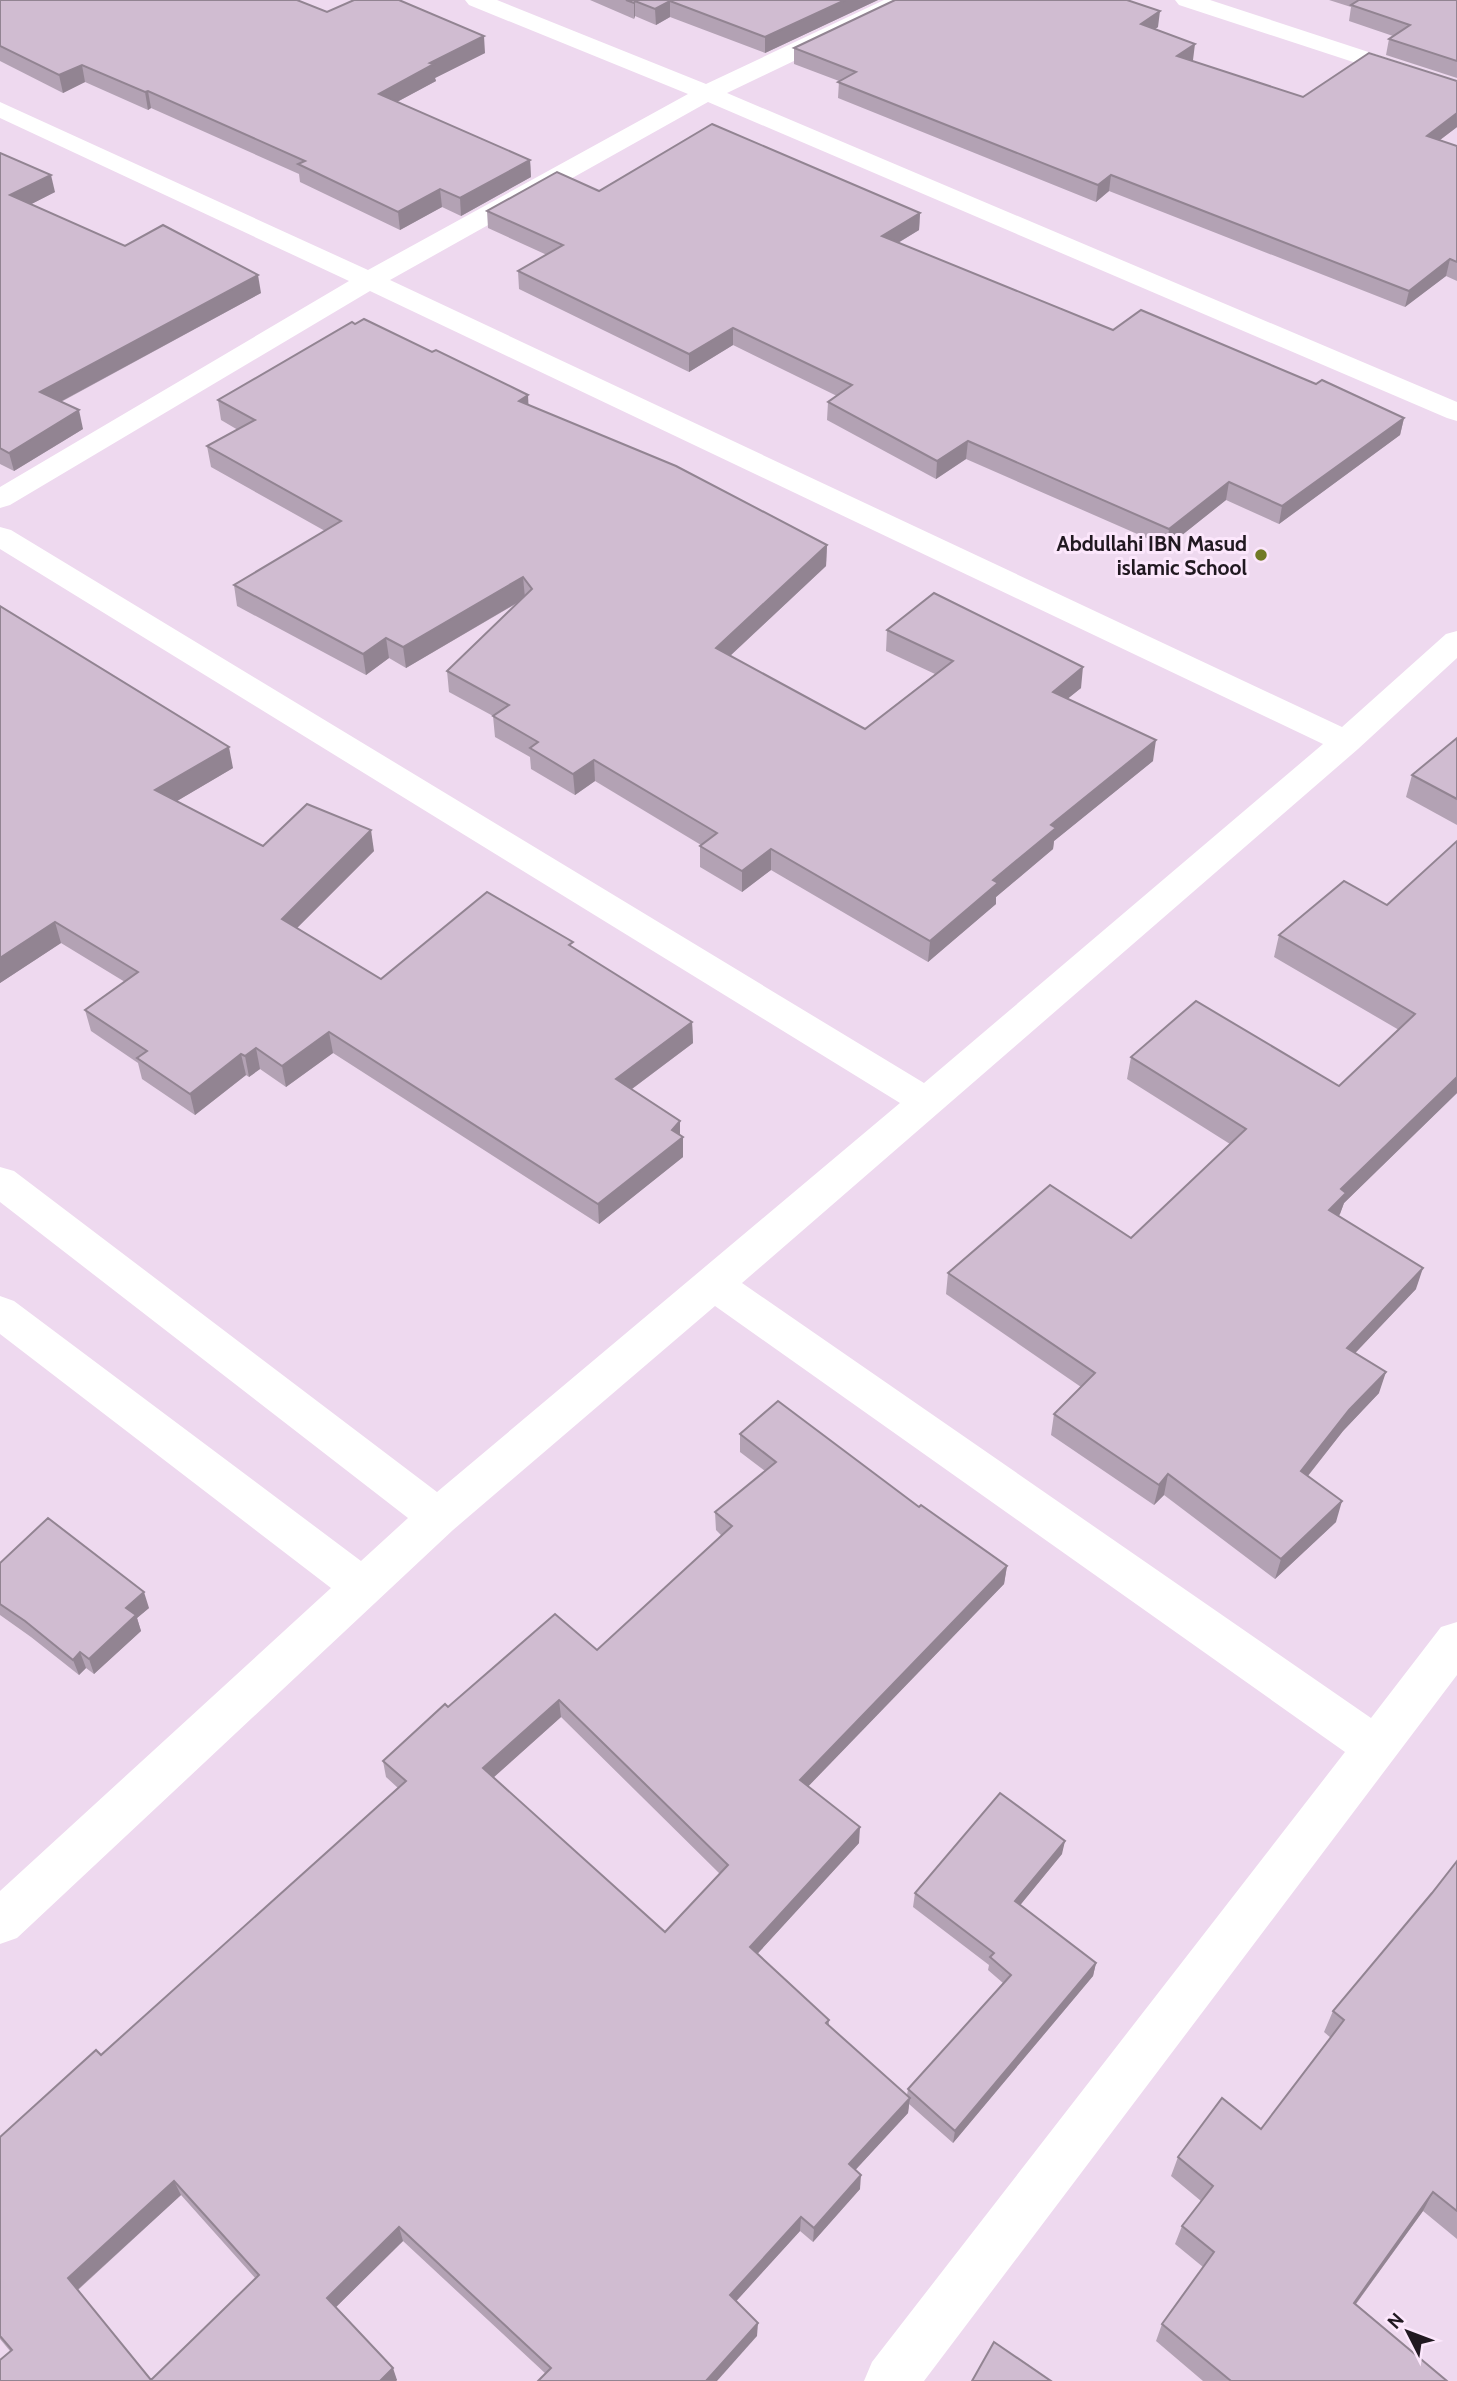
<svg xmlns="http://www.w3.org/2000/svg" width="1457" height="2381" font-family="Cabin,sans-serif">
	<rect width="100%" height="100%" fill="#eed9ef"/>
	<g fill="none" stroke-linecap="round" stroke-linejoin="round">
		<g fill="#fff" fill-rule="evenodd">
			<path d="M465 0H497L706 84 884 0H915L911 5 727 93 1457 402V421L1447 418 708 102 390 280 1342 727 1446 634 1457 631V658L1358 749 742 1283 1371 1718 1441 1627 1457 1622V1675L924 2381H864L872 2362 1345 1752 715 1306 453 1530 17 1938 0 1944V1891L331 1588 0 1334V1296L14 1301 361 1561 408 1518 0 1202V1167L14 1171 437 1492 900 1103 0 549V527L11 530 924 1083 1323 744 370 291 10 505 0 508V487L349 281 0 118V102L368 270 688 94 469 5Z"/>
			<path d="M1175 0H1210L1457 81V96L1179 5Z"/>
		</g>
	</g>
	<g fill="#b3a2b4" fill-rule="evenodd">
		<path d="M0 0 327 12 485 53 435 78 436 81 397 102 530 160 531 177 461 216 442 207 400 230 300 182 299 174 151 108 148 110 85 82 63 93 0 61Z"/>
		<path d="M590 0H878L765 53 670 17 656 25 635 16 634 19Z"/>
		<path d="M1329 0H1457V78L1386 55 1389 39 1393 36 1349 21 1351 7Z"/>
		<path d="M1158 27 1155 29 1193 60 1192 61 1303 97 1457 81V127L1440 140 1457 146V281L1446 276 1405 307 1109 191 1096 202 838 98 839 81 794 64V48Z"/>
		<path d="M0 153 55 192 31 204 125 246 261 293 61 402 83 429 14 471 0 464Z"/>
		<path d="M599 191 920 213 919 230 898 243 1113 330 1316 384 1404 418 1400 435 1279 524 1226 500 1167 547 966 459 936 479 827 420 828 402 837 396 733 345 689 372 519 289 518 271 547 255 488 228 487 211Z"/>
		<path d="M432 352 528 395V405L827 545 826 566 730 656 865 729 935 674 886 651 887 630 1081 688 1067 699 1153 761 1054 841 1053 849 996 897V904L928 962 771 870 742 892 700 867V846L701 845 595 781 575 795 531 769 530 757 495 737 493 716 449 692 447 671 519 602 406 668 389 658 366 675 237 606 234 585 325 531 211 467 207 446 238 430 221 420 218 400Z"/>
		<path d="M0 606 233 768 177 801 263 846 374 851 297 928 381 979 574 948 692 1022 693 1043 632 1089 683 1137V1157L599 1224 333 1053 286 1087 260 1069 249 1077 246 1075 195 1115 142 1079 138 1063 91 1031 85 1010 125 982 61 943 0 983Z"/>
		<path d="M1457 738V825L1406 797 1412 775Z"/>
		<path d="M1344 881 1457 1093 1344 1203 1339 1216 1416 1289 1355 1353 1379 1393 1343 1431 1308 1476 1336 1522 1275 1579 1164 1495 1154 1505 1051 1435 1054 1414 1081 1387 946 1294 948 1273 1131 1238 1230 1144 1127 1079 1131 1057 1339 1086 1399 1030 1274 957 1279 935Z"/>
		<path d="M740 1434 919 1507 1007 1566 1004 1584 808 1786 859 1843 757 1954 829 2020V2026L907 2095 908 2089 1003 1983 988 1970 989 1965 913 1907 915 1893 1062 1854 1020 1905 1096 1963 1093 1976 953 2143 909 2104 908 2113 855 2170 860 2189 813 2242 800 2231 736 2301 757 2336 546 2374 403 2241 336 2307 397 2380 396 2381H0L10 2351 0 2339V2137L101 2055 398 1788 386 1777 383 1761 448 1707 597 1650 722 1536 716 1530 715 1512 765 1471 740 1452ZM561 1717 720 1874 665 1932 493 1778ZM181 2195 256 2279 151 2380 78 2290Z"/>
		<path d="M0 1563 149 1608 137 1618 141 1631 94 1674 86 1668 79 1675 31 1637 0 1615Z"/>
		<path d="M1457 1861V2239L1423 2211 1356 2304 1447 2381H1203L1156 2341 1162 2324 1203 2267 1175 2244 1182 2226 1201 2201 1171 2176 1178 2157 1261 2129 1331 2038 1324 2032 1333 2011 1432 1893Z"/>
	</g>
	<g fill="#928492">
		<path d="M845 0H878L765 53V37Z"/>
		<path d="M635 1V16L634 19V3Z"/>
		<path d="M670 1V17L656 25 655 9Z"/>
		<path d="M1160 11 1158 27 1139 40 1141 24Z"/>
		<path d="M484 36 485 53 435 78 436 81 380 111 379 94 430 63Z"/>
		<path d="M1195 44 1193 60 1175 72 1177 56Z"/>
		<path d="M82 65 85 82 63 93 59 75Z"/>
		<path d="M148 91 151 108 148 110 145 92Z"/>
		<path d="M1457 113V127L1424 152 1427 136Z"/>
		<path d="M530 160 531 177 461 216 460 198Z"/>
		<path d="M51 175 55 192 14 213 10 195Z"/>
		<path d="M1111 175 1109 191 1096 202 1098 185Z"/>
		<path d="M440 189 442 207 400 230 398 212Z"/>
		<path d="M920 213 919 230 881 253 882 236Z"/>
		<path d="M1450 259 1446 276 1405 307 1409 291Z"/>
		<path d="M258 275 261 293 45 410 40 392Z"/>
		<path d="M733 328V345L689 372V354Z"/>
		<path d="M528 395 529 416 519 401Z"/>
		<path d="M79 410 83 429 14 471 9 453Z"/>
		<path d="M1404 418 1400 435 1279 524 1282 506Z"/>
		<path d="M968 441 966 459 936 479 937 461Z"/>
		<path d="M1229 482 1226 500 1167 547 1169 529Z"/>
		<path d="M827 545 826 566 716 669V648Z"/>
		<path d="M523 577 525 598 406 668 403 647Z"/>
		<path d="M386 638 389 658 366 675 363 654Z"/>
		<path d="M1083 667 1081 688 1050 713 1053 692Z"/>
		<path d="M1156 740 1153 761 1054 841 1053 849 996 897V904L928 962 930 941 1051 825Z"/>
		<path d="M229 747 233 768 160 811 155 790Z"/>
		<path d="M594 760 595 781 575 795 573 774Z"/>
		<path d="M371 830 374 851 285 940 282 919Z"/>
		<path d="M771 849V870L742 892V871Z"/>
		<path d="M55 922 61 943 0 983V958Z"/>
		<path d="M692 1022 693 1043 617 1100 616 1079Z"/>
		<path d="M329 1032 333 1053 286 1087 282 1066Z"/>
		<path d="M256 1048 260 1069 249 1077 245 1056Z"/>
		<path d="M241 1054 246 1075 195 1115 190 1094Z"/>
		<path d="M1457 1077V1093L1344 1203 1340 1214 1323 1231 1329 1210 1341 1189Z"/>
		<path d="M680 1121V1139L683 1137V1157L599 1224 598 1204 672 1130Z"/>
		<path d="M1423 1268 1416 1289 1340 1369 1347 1348Z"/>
		<path d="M1386 1372 1379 1393 1343 1431 1295 1492 1301 1471 1349 1410Z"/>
		<path d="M1168 1474 1164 1495 1154 1505 1159 1485Z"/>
		<path d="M1342 1501 1336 1522 1275 1579 1281 1559Z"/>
		<path d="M1007 1566 1004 1584 799 1796 800 1780Z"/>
		<path d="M144 1592 149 1608 137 1618 141 1631 94 1674 89 1659 126 1608Z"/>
		<path d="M80 1652 86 1668 79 1675 73 1660Z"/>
		<path d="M559 1700 561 1717 485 1785 483 1768Z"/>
		<path d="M860 1827 859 1843 749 1963 750 1947Z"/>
		<path d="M1065 1841 1062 1854 1013 1914 1015 1901Z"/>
		<path d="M1096 1963 1093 1976 953 2143 955 2131Z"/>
		<path d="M910 2098 908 2113 848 2178 849 2164Z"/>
		<path d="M861 2175 860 2189 813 2242 814 2228Z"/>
		<path d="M174 2181 181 2195 76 2291 68 2278Z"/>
		<path d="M1433 2192 1423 2211 1344 2320 1354 2303Z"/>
		<path d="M801 2217 800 2231 730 2308V2295Z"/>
		<path d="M399 2227 403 2241 332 2311 327 2298Z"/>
		<path d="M758 2323 757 2336 717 2381H706Z"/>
		<path d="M393 2368 397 2380 396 2381H380Z"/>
	</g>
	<g fill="#d0bcd1" stroke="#928492" stroke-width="2" fill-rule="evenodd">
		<path d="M0 0H297L327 12 354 0H399L484 36 430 63 434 64 379 94 530 160 460 198 440 189 398 212 298 164 305 161 148 91 145 92 82 65 59 75 0 46Z"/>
		<path d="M626 0H845L765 37 670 1 655 9 635 1 634 3Z"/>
		<path d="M895 0H1127L1160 11 1141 24 1195 44 1177 56 1303 97 1369 53 1457 81V113L1427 136 1457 146V262L1450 259 1409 291 1111 175 1098 185 838 82 856 72 794 48Z"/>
		<path d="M1359 0H1457V61L1389 39 1410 25 1351 5Z"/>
		<path d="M712 124 920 213 882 236 1113 330 1141 310 1316 384 1322 380 1404 418 1282 506 1229 482 1169 529 968 441 937 461 828 402 852 385 733 328 689 354 518 271 563 245 487 211 557 172 599 191Z"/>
		<path d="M0 153 51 175 10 195 125 246 163 225 258 275 40 392 79 410 9 453 0 448Z"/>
		<path d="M364 319 432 352 436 350 528 395 519 401 676 466 827 545 716 648 865 729 953 661 887 630 934 593 1083 667 1053 692 1156 740 1051 825 1056 828 993 880 998 883 930 941 771 849 742 871 700 846 717 833 594 760 573 774 530 748 538 742 493 716 509 705 447 671 532 589 523 577 403 647 386 638 363 654 234 585 341 521 207 446 255 420 218 400 352 322 355 324Z"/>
		<path d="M0 606 229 747 155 790 263 846 307 804 371 830 282 919 381 979 487 892 573 942 569 945 692 1022 616 1079 680 1121 672 1130 683 1137 598 1204 329 1032 282 1066 256 1048 245 1056 241 1054 190 1094 137 1058 147 1051 85 1010 138 972 55 922 0 958Z"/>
		<path d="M1457 738V799L1412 775Z"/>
		<path d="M1457 841V1077L1341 1189 1346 1193 1329 1210 1423 1268 1347 1348 1386 1372 1349 1410 1301 1471 1342 1501 1281 1559 1168 1474 1159 1485 1054 1414 1095 1373 948 1273 1050 1185 1131 1238 1246 1129 1131 1057 1196 1001 1339 1086 1415 1014 1279 935 1344 881 1387 905Z"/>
		<path d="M778 1401 919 1507 921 1505 1007 1566 800 1780 860 1827 750 1947 829 2020 826 2023 910 2098 849 2164 861 2175 814 2228 801 2217 730 2295 758 2323 706 2381H538L551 2368 399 2227 327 2298 393 2368 380 2381H0V2360L12 2350 0 2336V2137L96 2050 101 2055 406 1781 383 1761 445 1704 448 1707 555 1614 597 1650 732 1526 715 1512 776 1462 740 1434ZM559 1700 728 1865 665 1932 483 1768ZM174 2181 259 2275 151 2380 68 2278Z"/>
		<path d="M48 1518 144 1592 126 1608 136 1615 89 1659 80 1652 73 1660 25 1621 0 1604V1563Z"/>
		<path d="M1000 1793 1065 1841 1015 1901 1096 1963 955 2131 908 2089 1011 1975 990 1957 994 1953 915 1893Z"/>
		<path d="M1457 1861V2211L1433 2192 1354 2303 1447 2381H1231L1162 2324 1214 2252 1182 2226 1213 2186 1178 2157 1222 2098 1261 2129 1344 2020 1333 2011 1432 1893Z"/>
		<path d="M994 2342 1051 2381H972Z"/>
	</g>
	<circle fill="#717a25" stroke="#fce7fc" stroke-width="2.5" cx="1261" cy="555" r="7"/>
	<g text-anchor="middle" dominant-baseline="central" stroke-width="6" stroke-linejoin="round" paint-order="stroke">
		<g font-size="21" font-weight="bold" fill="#211921" stroke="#fce7fc" text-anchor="end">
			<text x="1247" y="543">Abdullahi IBN Masud<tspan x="1247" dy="24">islamic School</tspan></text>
		</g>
	</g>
	<g transform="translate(1408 2332) rotate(312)" stroke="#fce7fc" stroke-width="5" paint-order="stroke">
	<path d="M0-5L12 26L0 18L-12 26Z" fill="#211921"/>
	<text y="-10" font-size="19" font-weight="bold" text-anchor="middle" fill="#211921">N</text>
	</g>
</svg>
